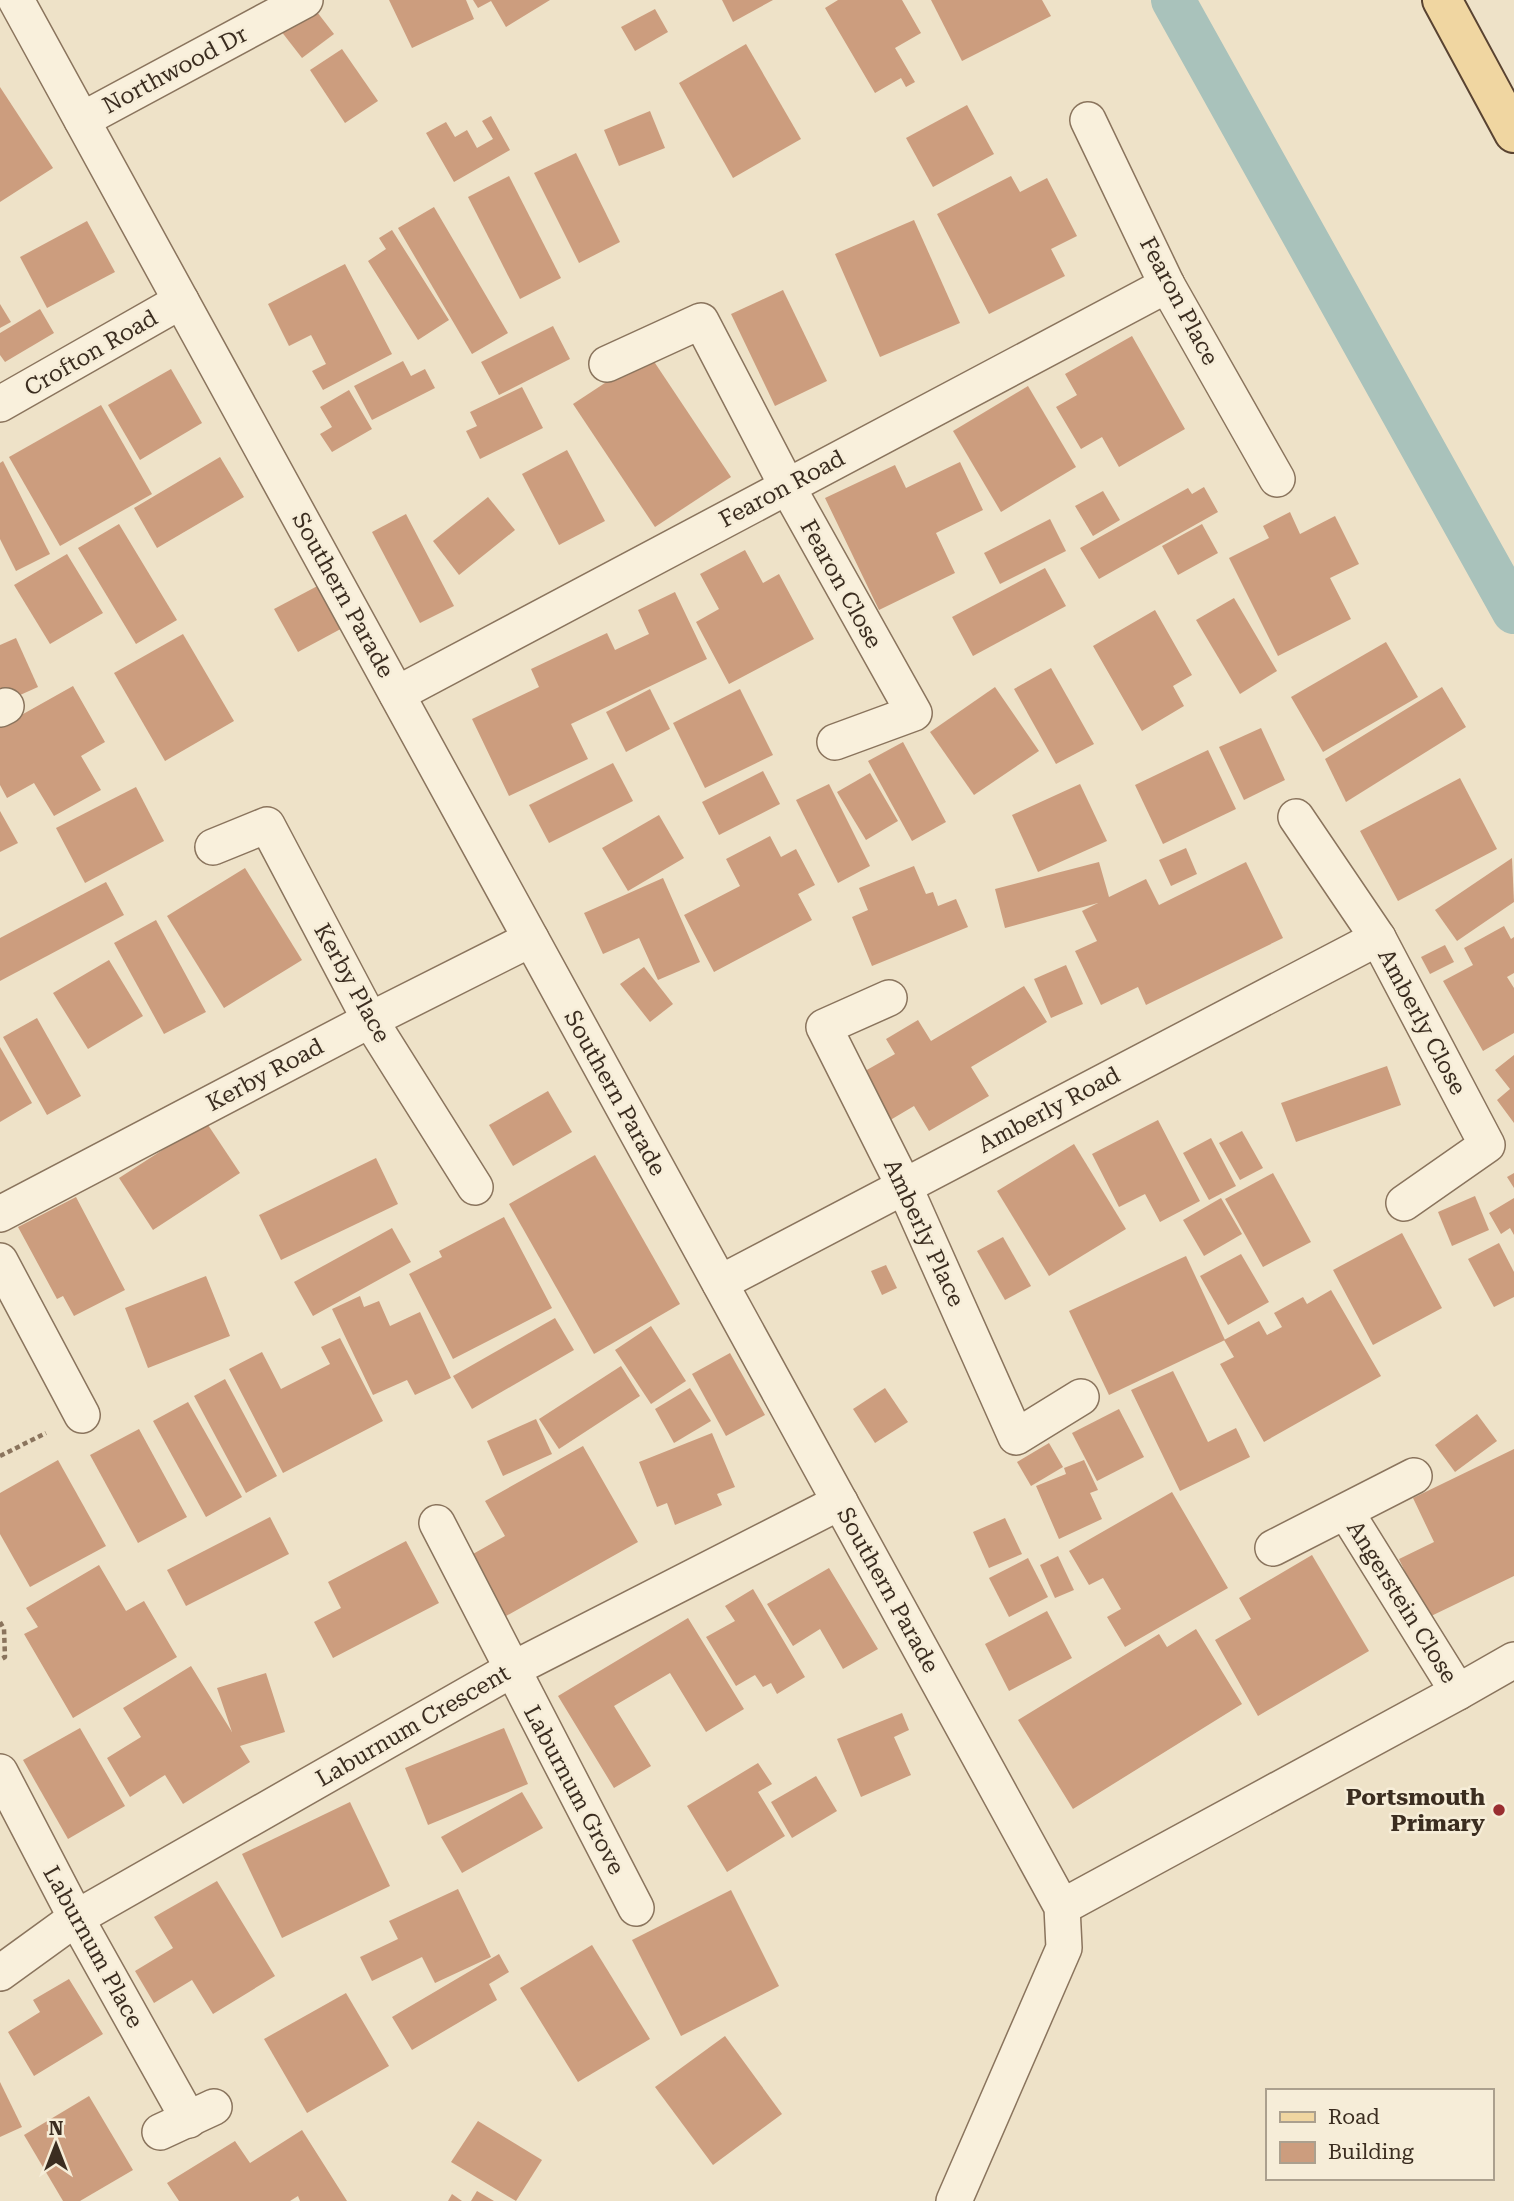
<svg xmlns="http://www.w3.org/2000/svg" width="1514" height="2201" font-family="'Roboto Serif',serif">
	<rect width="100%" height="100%" fill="#eee2c8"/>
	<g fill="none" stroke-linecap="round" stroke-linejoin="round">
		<path stroke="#a9c2bb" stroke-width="44" d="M1173 0 1514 612"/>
	</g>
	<g fill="#cc9d7e">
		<path d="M389 0H466L474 19 412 48Z"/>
		<path d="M473 0H550L506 27 491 1 478 8Z"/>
		<path d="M722 0H773L733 22Z"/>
		<path d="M838 0H902L921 33 895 48 915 82 906 87 901 78 875 93 825 8Z"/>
		<path d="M931 0H1042L1051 16 962 61Z"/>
		<path d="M314 8 334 34 302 58 281 31Z"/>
		<path d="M655 9 668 32 635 51 621 27Z"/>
		<path d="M746 44 801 139 733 178 679 83Z"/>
		<path d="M342 49 378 101 345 123 310 70Z"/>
		<path d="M0 87 53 168 0 202Z"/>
		<path d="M967 105 994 154 933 187 906 138Z"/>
		<path d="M650 111 665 148 619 166 604 130Z"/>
		<path d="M491 116 510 150 454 182 426 133 446 122 455 137 467 130 477 148 493 139 482 121Z"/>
		<path d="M576 153 620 242 579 263 534 173Z"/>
		<path d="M509 176 561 278 520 299 468 197Z"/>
		<path d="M1011 176 1020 192 1047 178 1077 236 1051 249 1065 276 989 314 937 214Z"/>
		<path d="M434 207 508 333 472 354 398 228Z"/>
		<path d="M914 220 960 323 880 357 835 254Z"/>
		<path d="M87 221 115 272 47 308 20 257Z"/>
		<path d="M392 230 449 320 418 340 368 261 386 249 379 238Z"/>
		<path d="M345 264 392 354 323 390 312 371 326 364 311 335 289 346 268 304Z"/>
		<path d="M783 290 827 381 775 406 731 314Z"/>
		<path d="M0 304 11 322 0 328Z"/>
		<path d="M40 309 54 333 5 362 0 355V333Z"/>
		<path d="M553 326 570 359 499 395 481 362Z"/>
		<path d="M1132 336 1185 429 1119 467 1102 437 1081 449 1056 407 1077 395 1065 374Z"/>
		<path d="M649 354 731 477 655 527 573 404Z"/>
		<path d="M403 361 411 376 425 369 435 388 372 420 354 386Z"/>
		<path d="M171 369 202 423 140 460 108 405Z"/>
		<path d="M1028 386 1076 467 1001 512 953 431Z"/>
		<path d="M522 387 543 428 480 459 466 431 477 426 470 412Z"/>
		<path d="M349 390 372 429 332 452 320 434 332 427 320 407Z"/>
		<path d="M101 405 152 494 60 546 9 457Z"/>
		<path d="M567 450 605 521 559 545 522 474Z"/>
		<path d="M220 457 244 497 157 548 134 508Z"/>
		<path d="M3 461 50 554 16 571 0 539V463Z"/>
		<path d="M960 462 983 510 936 533 955 573 879 610 825 498 895 465 906 488Z"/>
		<path d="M1204 487 1218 512 1099 579 1080 548 1188 488 1192 494Z"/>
		<path d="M1103 491 1120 520 1093 536 1075 506Z"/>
		<path d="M488 497 515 530 459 575 433 541Z"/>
		<path d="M1290 512 1300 534 1335 516 1359 564 1330 578 1351 619 1278 656 1229 558 1269 538 1263 526Z"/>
		<path d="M406 514 454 606 420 623 372 532Z"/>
		<path d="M1050 519 1066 551 1000 584 984 553Z"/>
		<path d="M119 524 177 620 136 644 78 548Z"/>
		<path d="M1202 524 1218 553 1178 575 1162 546Z"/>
		<path d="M745 550 763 583 779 574 814 639 729 684 696 622 719 609 700 574Z"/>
		<path d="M67 554 103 613 50 644 14 585Z"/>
		<path d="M1045 568 1066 606 973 656 952 617Z"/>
		<path d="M325 582 348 625 298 652 274 609Z"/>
		<path d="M675 592 707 659 571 724 588 759 509 796 472 719 539 687 531 669 607 633 615 650 649 634 638 610Z"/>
		<path d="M1234 598 1277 671 1240 694 1196 620Z"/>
		<path d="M1155 610 1192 675 1173 686 1184 706 1142 731 1093 646Z"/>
		<path d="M183 634 234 721 165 761 114 673Z"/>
		<path d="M16 638 38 687 0 704V645Z"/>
		<path d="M1386 642 1418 697 1323 752 1291 697Z"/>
		<path d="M1051 668 1094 744 1056 764 1014 689Z"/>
		<path d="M73 686 105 742 81 756 101 790 54 816 34 783 7 798 0 785V727Z"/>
		<path d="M995 687 1039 751 974 795 930 732Z"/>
		<path d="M1442 687 1466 727 1346 802 1325 759Z"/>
		<path d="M650 689 670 729 626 752 606 712Z"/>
		<path d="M740 689 773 755 705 788 673 723Z"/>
		<path d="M1261 728 1285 780 1244 800 1219 747Z"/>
		<path d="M903 742 946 822 912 841 868 761Z"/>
		<path d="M1208 750 1236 809 1163 844 1135 785Z"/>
		<path d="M613 763 633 801 549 843 529 805Z"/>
		<path d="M763 771 780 804 719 835 702 802Z"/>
		<path d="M870 773 898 821 866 840 837 792Z"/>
		<path d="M1460 778 1497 849 1398 901 1360 831Z"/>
		<path d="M829 784 870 866 838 883 796 800Z"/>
		<path d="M1080 784 1107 841 1038 872 1012 815Z"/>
		<path d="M136 787 164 841 85 883 56 828Z"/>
		<path d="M0 811 18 843 0 852Z"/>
		<path d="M659 815 684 858 628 891 602 848Z"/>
		<path d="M770 836 781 857 796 849 815 885 798 894 812 920 714 972 684 915 740 886 726 859Z"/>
		<path d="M1186 848 1197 874 1171 886 1159 860Z"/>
		<path d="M1512 858 1514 902 1457 941 1435 910Z"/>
		<path d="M1099 862 1109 897 1146 879 1159 905 1246 862 1283 938 1146 1005 1138 987 1101 1005 1075 951 1097 941 1082 911 1098 903 1005 928 995 889Z"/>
		<path d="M914 866 926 894 933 892 938 906 956 899 968 927 872 966 852 917 868 910 859 888Z"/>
		<path d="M245 868 302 960 224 1008 167 916Z"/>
		<path d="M663 878 700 962 658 980 639 938 603 954 584 913Z"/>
		<path d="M106 882 124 915 0 981V938Z"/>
		<path d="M156 920 206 1012 164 1034 114 943Z"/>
		<path d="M1504 926 1511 939 1514 937V973L1507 977 1514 988V1033L1483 1051 1443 981 1473 965 1464 948Z"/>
		<path d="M1445 945 1454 962 1430 974 1421 957Z"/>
		<path d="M109 960 143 1016 88 1049 53 993Z"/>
		<path d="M1066 965 1083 1004 1051 1018 1034 979Z"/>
		<path d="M644 967 673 1004 650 1022 620 984Z"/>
		<path d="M1024 986 1047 1022 971 1067 989 1096 929 1131 914 1106 887 1122 858 1075 895 1054 886 1039 918 1020 931 1041Z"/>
		<path d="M37 1018 81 1096 47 1115 3 1037Z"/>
		<path d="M0 1047 32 1103 0 1122Z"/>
		<path d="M1514 1055V1123L1497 1100 1510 1089 1495 1070Z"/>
		<path d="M1387 1066 1401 1105 1296 1142 1281 1103Z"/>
		<path d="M548 1091 572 1132 513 1166 489 1125Z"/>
		<path d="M1158 1120 1200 1201 1160 1222 1145 1194 1119 1207 1092 1154Z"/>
		<path d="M206 1122 240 1173 153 1230 119 1178Z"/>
		<path d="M1242 1131 1263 1168 1240 1180 1219 1143Z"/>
		<path d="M1211 1138 1236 1186 1209 1200 1183 1153Z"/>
		<path d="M1074 1144 1126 1229 1049 1276 997 1191Z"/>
		<path d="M595 1155 680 1304 594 1354 509 1204Z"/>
		<path d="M376 1158 398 1204 281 1260 259 1215Z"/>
		<path d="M1273 1173 1311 1242 1263 1267 1225 1199Z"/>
		<path d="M1514 1173V1188L1507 1177Z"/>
		<path d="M1475 1196 1489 1230 1452 1246 1438 1212Z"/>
		<path d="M76 1197 125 1290 74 1316 63 1296 57 1299 18 1227Z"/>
		<path d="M1221 1198 1242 1234 1204 1256 1183 1220Z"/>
		<path d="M1514 1198V1235L1510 1228 1501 1234 1489 1213Z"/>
		<path d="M504 1217 552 1308 453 1359 409 1274 442 1257 439 1251Z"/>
		<path d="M392 1228 411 1262 313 1316 294 1282Z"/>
		<path d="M1402 1233 1442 1308 1373 1345 1333 1270Z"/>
		<path d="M1003 1237 1031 1286 1005 1300 977 1251Z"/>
		<path d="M1499 1243 1514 1272V1297L1494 1307 1468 1259Z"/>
		<path d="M1241 1254 1269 1302 1228 1325 1200 1276Z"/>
		<path d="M1186 1256 1225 1340 1109 1395 1069 1311Z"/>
		<path d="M886 1265 897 1288 882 1295 871 1271Z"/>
		<path d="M206 1276 230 1336 148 1368 125 1308Z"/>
		<path d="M1331 1290 1381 1376 1264 1442 1220 1364 1234 1357 1224 1340 1259 1321 1267 1335 1282 1327 1274 1313 1303 1297 1307 1304Z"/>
		<path d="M360 1296 364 1307 379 1301 390 1326 420 1312 451 1378 415 1395 407 1380 373 1395 332 1309Z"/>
		<path d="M555 1318 574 1350 472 1409 453 1376Z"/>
		<path d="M651 1326 686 1381 651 1404 615 1350Z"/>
		<path d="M340 1338 383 1421 283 1473 229 1369 262 1352 281 1389 330 1364 321 1347Z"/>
		<path d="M730 1353 765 1415 726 1436 692 1374Z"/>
		<path d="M621 1366 640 1396 559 1449 539 1419Z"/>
		<path d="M1173 1371 1208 1442 1236 1428 1250 1457 1180 1491 1131 1390Z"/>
		<path d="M225 1379 277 1476 246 1493 194 1396Z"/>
		<path d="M690 1388 711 1421 674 1443 655 1409Z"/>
		<path d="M885 1388 908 1422 875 1443 853 1409Z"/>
		<path d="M188 1402 242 1497 206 1517 153 1421Z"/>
		<path d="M1119 1409 1144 1457 1097 1481 1072 1433Z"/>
		<path d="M1477 1414 1497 1441 1455 1472 1435 1445Z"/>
		<path d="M536 1419 552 1454 503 1476 487 1441Z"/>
		<path d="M139 1429 187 1517 138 1543 90 1455Z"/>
		<path d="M712 1433 735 1487 717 1494 722 1505 675 1525 667 1503 657 1507 639 1462Z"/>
		<path d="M1049 1443 1063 1467 1031 1486 1017 1462Z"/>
		<path d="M583 1446 638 1542 499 1620 464 1559 505 1536 485 1501Z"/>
		<path d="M1514 1449V1576L1427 1618 1399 1559 1434 1542 1413 1498Z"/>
		<path d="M58 1460 106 1546 30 1587 0 1534V1493Z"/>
		<path d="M1084 1460 1098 1490 1090 1493 1102 1519 1059 1539 1036 1486 1066 1474 1064 1468Z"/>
		<path d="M1172 1492 1228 1588 1125 1647 1107 1617 1121 1609 1103 1578 1089 1585 1069 1551Z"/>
		<path d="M270 1517 289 1554 186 1606 167 1570Z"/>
		<path d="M1005 1518 1022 1554 989 1568 973 1532Z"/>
		<path d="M406 1541 439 1603 333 1658 314 1622 341 1608 328 1582Z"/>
		<path d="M1312 1555 1369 1651 1258 1716 1215 1640 1251 1619 1239 1598Z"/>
		<path d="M1058 1556 1074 1590 1055 1598 1040 1565Z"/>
		<path d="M1028 1558 1048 1597 1009 1617 989 1578Z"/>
		<path d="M99 1565 126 1611 144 1601 177 1657 73 1718 24 1634 38 1627 26 1608Z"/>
		<path d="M829 1568 878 1649 843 1669 820 1629 793 1646 767 1604Z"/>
		<path d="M753 1589 805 1677 777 1694 771 1683 763 1687 755 1675 736 1686 706 1637 735 1621 725 1606Z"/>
		<path d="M1047 1611 1072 1658 1009 1691 985 1644Z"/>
		<path d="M688 1618 744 1709 706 1732 670 1673 614 1706 651 1766 614 1788 558 1696Z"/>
		<path d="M1196 1629 1242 1704 1073 1809 1018 1720 1159 1634 1167 1647Z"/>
		<path d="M191 1666 232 1732 217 1688 266 1673 285 1732 240 1746 250 1762 183 1804 165 1775 130 1797 107 1758 141 1737 123 1708Z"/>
		<path d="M902 1713 909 1730 894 1737 911 1775 861 1797 837 1739Z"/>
		<path d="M80 1728 125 1806 68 1839 23 1760Z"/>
		<path d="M504 1728 528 1784 428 1825 405 1768Z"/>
		<path d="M758 1763 772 1784 758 1792 785 1836 727 1872 687 1806Z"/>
		<path d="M816 1776 837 1811 792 1838 771 1802Z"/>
		<path d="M522 1792 543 1828 462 1873 441 1837Z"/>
		<path d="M350 1802 390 1886 282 1938 242 1854Z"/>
		<path d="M217 1881 275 1976 213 2014 192 1980 154 2003 135 1971 173 1948 154 1917Z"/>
		<path d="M458 1889 491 1957 435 1983 422 1957 372 1981 360 1957 398 1939 389 1921Z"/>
		<path d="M731 1890 779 1986 681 2036 632 1940Z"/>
		<path d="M592 1945 650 2039 578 2082 520 1988Z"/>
		<path d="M499 1954 509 1972 489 1984 497 2000 412 2050 392 2017Z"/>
		<path d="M69 1979 103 2034 34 2076 8 2032 40 2012 33 2000Z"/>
		<path d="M346 1993 389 2066 307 2113 264 2039Z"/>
		<path d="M725 2036 782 2114 713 2165 655 2087Z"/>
		<path d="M0 2082 22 2127 0 2137Z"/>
		<path d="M89 2096 133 2170 80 2201H63L24 2135Z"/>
		<path d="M478 2121 542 2160 516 2201 451 2162Z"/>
		<path d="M302 2130 347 2201H300L298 2196 290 2201H179L167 2183 235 2141 250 2163Z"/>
		<path d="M477 2191 494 2201H471Z"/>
		<path d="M452 2194 462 2201H448Z"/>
	</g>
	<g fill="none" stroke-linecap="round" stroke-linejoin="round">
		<g stroke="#8a745d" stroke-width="38">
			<g id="minor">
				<path d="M16 0 1062 1907 1064 1948 954 2201"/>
				<path d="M82 120 305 0"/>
				<path d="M1088 120 1167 285 1277 479"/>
				<path d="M607 364 701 321 787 486 914 713 835 742"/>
				<path d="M0 404 181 301"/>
				<path d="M397 694 1167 285"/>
				<path d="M0 709 6 706"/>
				<path d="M1296 817 1378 938 1487 1145 1404 1203"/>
				<path d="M213 847 267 825 370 1020 475 1187"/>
				<path d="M889 998 824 1027 904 1186 1016 1437 1081 1397"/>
				<path d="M0 1214 370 1020 531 939"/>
				<path d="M0 1261 82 1415"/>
				<path d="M720 1283 1378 938"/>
				<path d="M1346 1512 1458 1692"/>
				<path d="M437 1523 636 1908"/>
				<path d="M1273 1548 1414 1476"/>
				<path d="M0 1772 76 1918 189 2120"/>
				<path d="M1062 1907 1458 1692 1514 1660"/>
				<path d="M0 1973 76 1918 511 1670 840 1502"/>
				<path d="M160 2132 214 2107"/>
			</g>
		</g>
		<g stroke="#594331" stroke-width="42">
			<path id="primary" d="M1442 0 1514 133"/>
		</g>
		<g stroke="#8a745d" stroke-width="4.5" stroke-dasharray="5 3.5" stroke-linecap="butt">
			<path d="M0 1456 46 1433"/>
			<path d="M0 1622 4 1629 5 1657 0 1660"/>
		</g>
		<use href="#minor" stroke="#f9f0dc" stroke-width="35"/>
		<use href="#primary" stroke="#f0d6a1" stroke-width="38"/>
	</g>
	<circle fill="#992d30" stroke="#f6edd8" stroke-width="2.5" cx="1499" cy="1810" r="7"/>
	<g text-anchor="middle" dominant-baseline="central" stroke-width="5" stroke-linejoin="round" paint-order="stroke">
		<g font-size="23" fill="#3b2d20" stroke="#f6edd8">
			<text transform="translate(175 70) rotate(-28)">Northwood Dr</text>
			<text transform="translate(1179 301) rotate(62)">Fearon Place</text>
			<text transform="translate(91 353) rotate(-30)">Crofton Road</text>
			<text transform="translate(782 489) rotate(-28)">Fearon Road</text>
			<text transform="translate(841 584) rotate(61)">Fearon Close</text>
			<text transform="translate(343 595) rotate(61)">Southern Parade</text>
			<text transform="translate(352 983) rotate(61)">Kerby Place</text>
			<text transform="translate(1422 1022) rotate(62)">Amberly Close</text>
			<text transform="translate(265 1075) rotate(-28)">Kerby Road</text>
			<text transform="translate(615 1093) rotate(61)">Southern Parade</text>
			<text transform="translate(1049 1110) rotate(-28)">Amberly Road</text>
			<text transform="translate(924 1233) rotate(65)">Amberly Place</text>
			<text transform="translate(888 1590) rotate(61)">Southern Parade</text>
			<text transform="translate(1402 1602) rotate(58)">Angerstein Close</text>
			<text transform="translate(413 1726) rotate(-30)">Laburnum Crescent</text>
			<text transform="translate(574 1790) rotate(62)">Laburnum Grove</text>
			<text transform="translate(93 1947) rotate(61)">Laburnum Place</text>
		</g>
		<g font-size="23" font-weight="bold" fill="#3b2d20" stroke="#f6edd8" text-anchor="end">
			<text x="1485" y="1797">Portsmouth<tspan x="1485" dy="26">Primary</tspan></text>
		</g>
	</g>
	<rect x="1266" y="2089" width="228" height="91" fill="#f6edd8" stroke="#aba08e" stroke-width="2"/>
	<rect x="1280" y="2112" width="35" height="10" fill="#f0d6a1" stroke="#aba08e" stroke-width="2"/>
	<text x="1328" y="2124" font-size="21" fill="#3b2d20">Road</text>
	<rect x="1280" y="2142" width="35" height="21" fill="#cc9d7e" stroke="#aba08e" stroke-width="2"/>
	<text x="1328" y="2159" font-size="21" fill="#3b2d20">Building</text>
	<g transform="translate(56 2145)" stroke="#f6edd8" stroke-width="5" paint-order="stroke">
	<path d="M0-5L12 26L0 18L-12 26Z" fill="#3b2d20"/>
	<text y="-10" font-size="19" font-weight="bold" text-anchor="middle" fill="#3b2d20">N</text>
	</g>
</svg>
